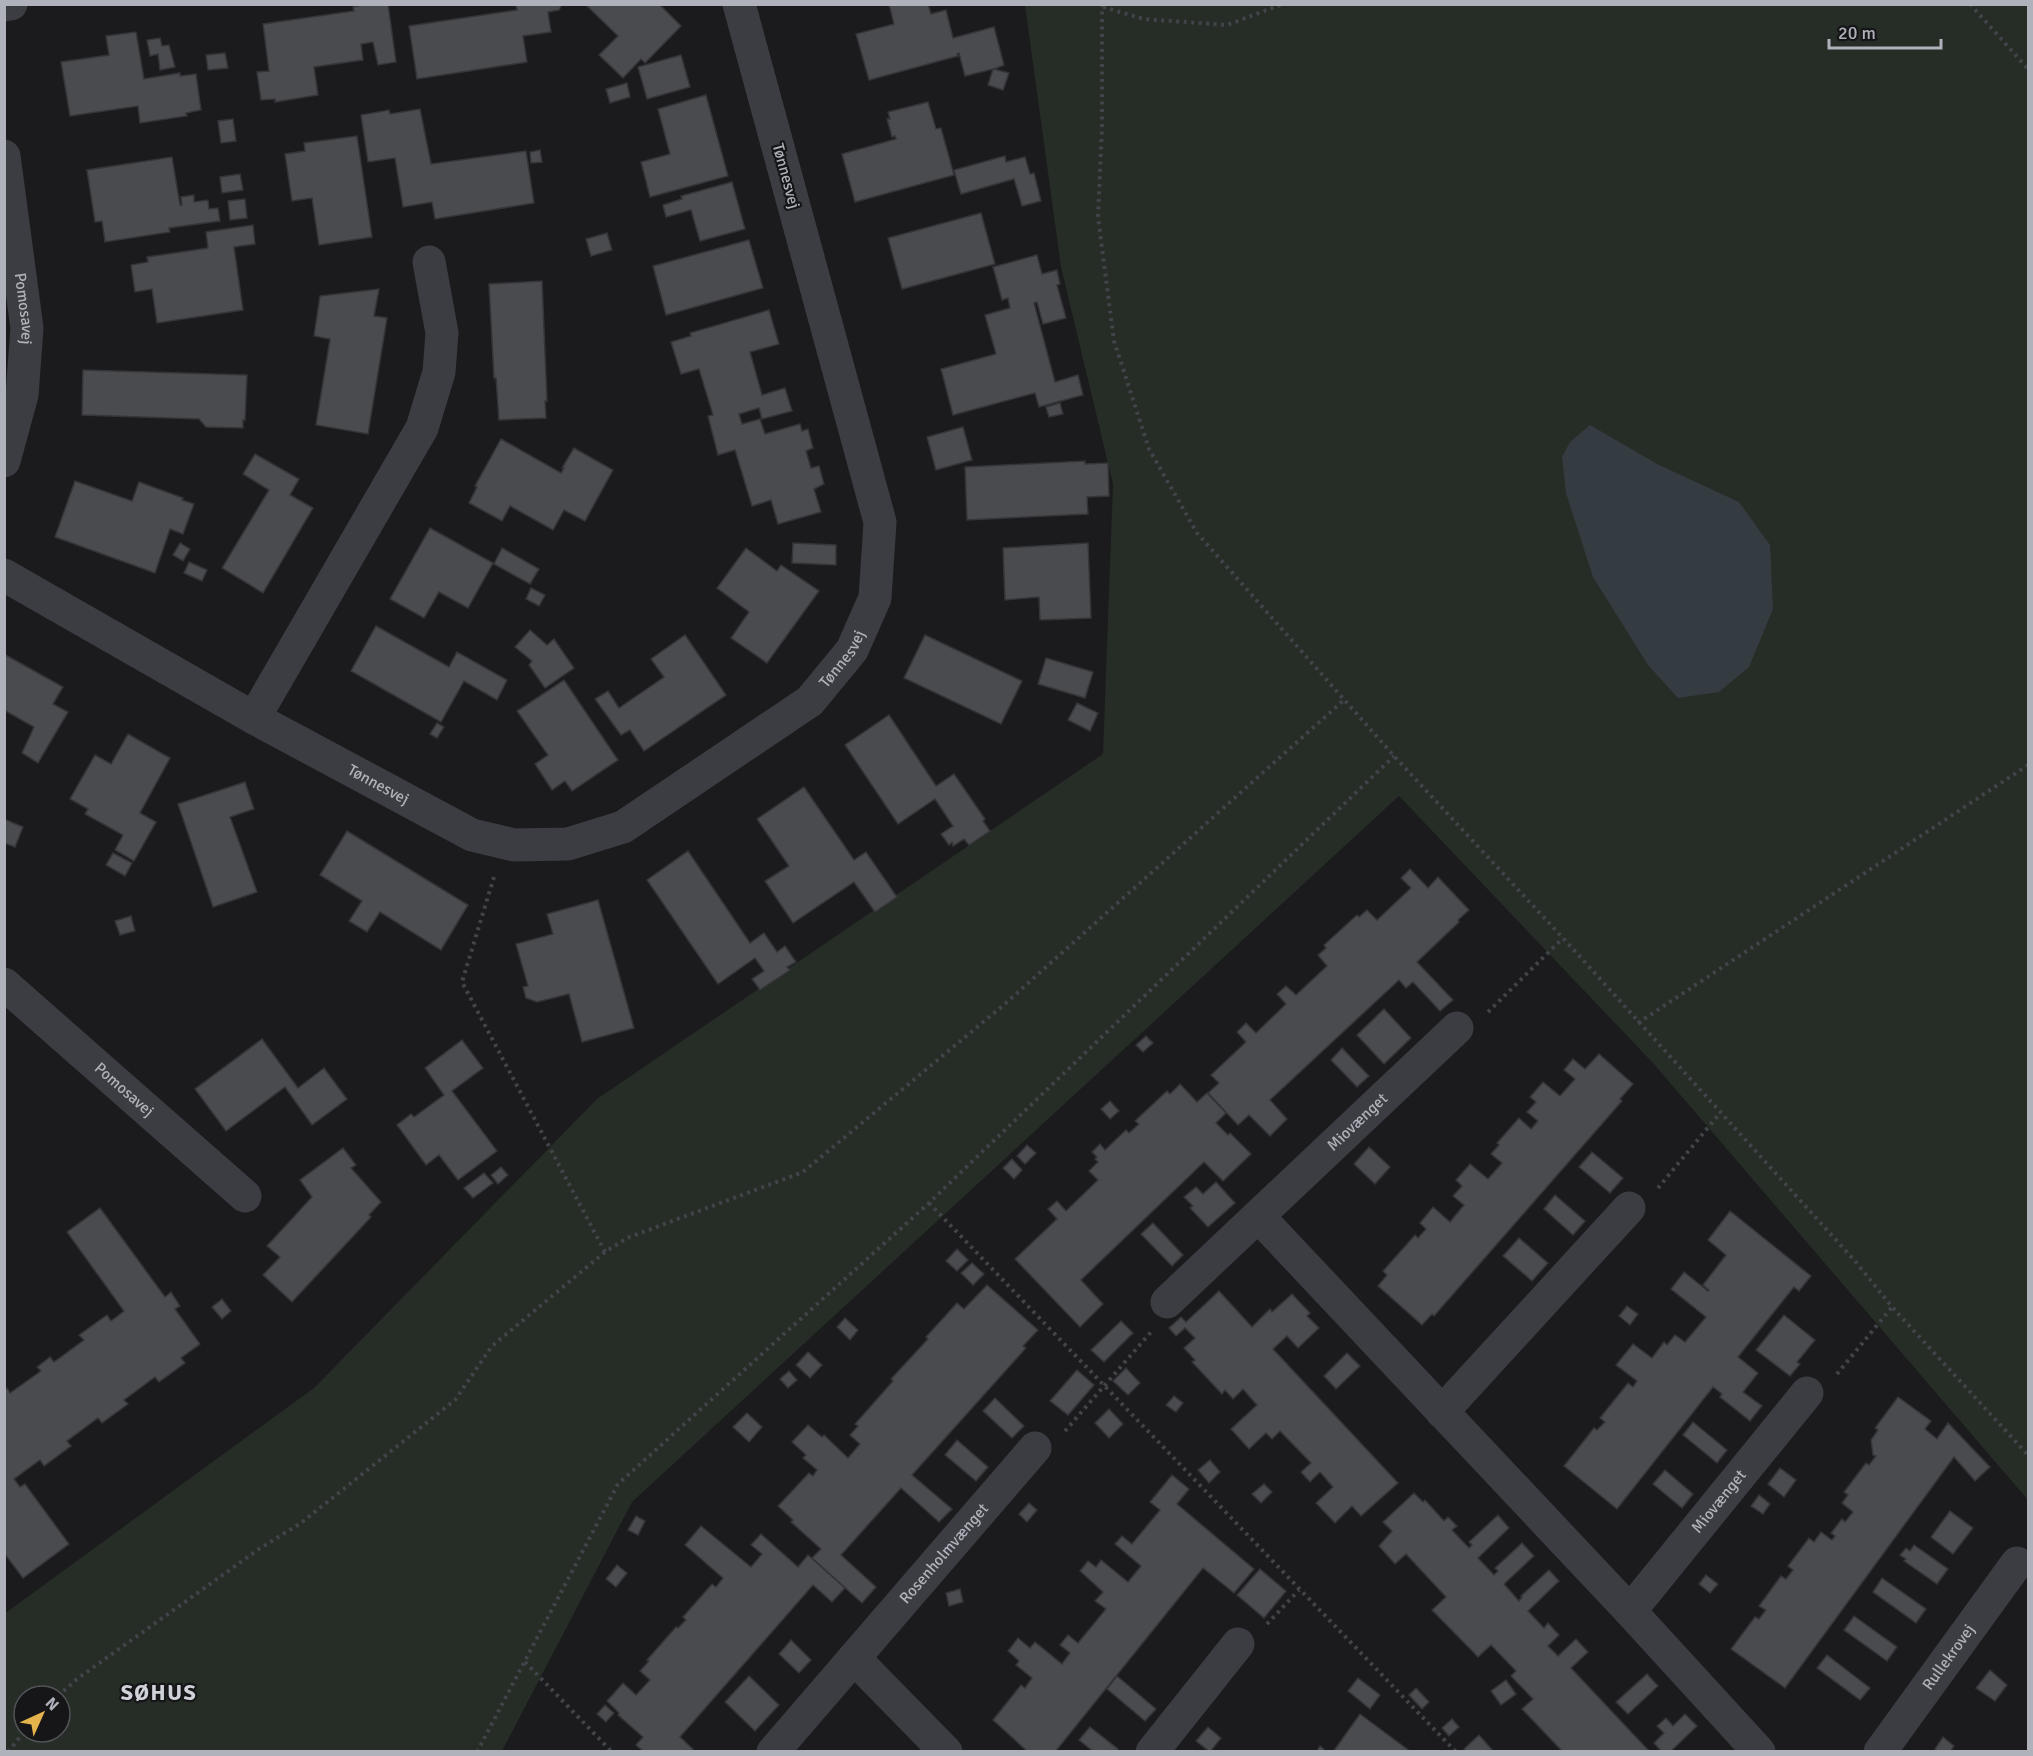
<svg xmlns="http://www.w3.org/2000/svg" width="2033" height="1756" font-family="Signika,sans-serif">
	<rect width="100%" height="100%" fill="#1b1b1d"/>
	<path fill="#252d26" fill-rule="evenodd" d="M1025 5H2028V1500L1653 1063 1399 796 632 1502 502 1751H5L4 1614 314 1388 597 1099 1103 754 1113 484 1061 267ZM24 1696H60V1732H24Z"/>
	<path fill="#343c42" d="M1590 425 1659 465 1739 502 1770 545 1773 609 1749 667 1719 692 1678 698 1648 665 1593 577 1566 493 1562 457 1570 442Z"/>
	<g fill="#4a4b4f" stroke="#353539" stroke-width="1.5">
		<path d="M368 4H388L396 62 378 65 373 42 361 44 363 60 314 67 318 95 275 102V99L261 100 257 72 269 71 263 24 354 11 353 7Z"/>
		<path d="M516 4H562L559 10 548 12 551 32 523 36 527 62 417 79 409 26 517 10Z"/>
		<path d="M585 4H659L681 26 645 63 641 59 623 78 599 55 618 36Z"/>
		<path d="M889 4H928L931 14 946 10 953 38 994 27 1004 65 994 69 1009 73 1003 90 988 85 993 69 965 76 959 53 957 54 958 56 869 80 856 34 894 24Z"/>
		<path d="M136 32 144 79 180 73V76L196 74 201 110 186 113 187 116 140 123 138 106 70 116 61 62 109 55 106 36Z"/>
		<path d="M160 38 162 46 169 45 175 67 160 70 158 54 150 56 147 40Z"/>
		<path d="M225 53 228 68 208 70 206 55Z"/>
		<path d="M681 55 690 87 647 99 638 67Z"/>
		<path d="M627 83 630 97 610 103 606 89Z"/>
		<path d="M706 95 728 176 650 197 641 162 670 154 658 109Z"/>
		<path d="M928 102 936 129 941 128 954 175 855 202 842 154 896 139 895 136 892 137 887 119H890L888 112Z"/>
		<path d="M420 109 431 164 526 151 534 203 435 219 432 202 403 207 395 158 368 162 361 115 389 110 390 114Z"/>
		<path d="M233 119 236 141 221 143 218 121Z"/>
		<path d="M357 136 372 237 319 245 312 198 292 201 285 154 305 151 304 143Z"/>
		<path d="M540 150 542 162 531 163 530 152Z"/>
		<path d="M1005 156 1006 162 1025 157 1030 174 1034 173 1041 201 1022 206 1014 179 961 194 954 170Z"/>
		<path d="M172 157 180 205H182L181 197 194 195V202L208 200 209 209 218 208 220 221 169 228 170 232 105 242 102 221 95 222 87 170Z"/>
		<path d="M240 174 243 190 222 193 220 177Z"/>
		<path d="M732 182 745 229 700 241 691 210 666 217 663 205 682 199 681 196Z"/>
		<path d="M245 199 247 218 230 220 228 201Z"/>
		<path d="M981 213 995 264 902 289 888 238Z"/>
		<path d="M253 225 255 244 234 247 243 310 157 323 152 289 135 292 131 265 148 262 147 257 208 248 206 232Z"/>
		<path d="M607 233 612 250 591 256 586 239Z"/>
		<path d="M749 240 763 288 666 315 653 266Z"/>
		<path d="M1037 255 1042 274 1057 270 1060 284 1057 285 1066 318 1043 324 1037 302 1034 303 1055 382 1078 375 1083 395 1039 407 1035 393 953 415 941 369 996 354 985 315 1010 308 1008 298 1002 300 993 267Z"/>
		<path d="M542 281 547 401H545L546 418 499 420 496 378H494L489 284Z"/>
		<path d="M379 289 374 316 387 318 368 434 316 425 330 339 314 336 320 296Z"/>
		<path d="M769 310 779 344 750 352 762 395 785 388 792 411 762 419 759 408 739 414 742 424 760 419 765 434 800 424 802 431 808 429 813 448 806 451 811 468 819 466 824 484 814 489 821 512 778 524 771 500 752 506 735 450 718 455 708 416 713 415 699 369 681 374 671 342 691 336 690 333Z"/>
		<path d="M83 370 247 375 245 420H243V428L206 427 199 419 82 415Z"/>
		<path d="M1060 403 1063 414 1049 417 1046 407Z"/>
		<path d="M963 427 972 460 936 470 927 437Z"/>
		<path d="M501 439 561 473 564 468H562L574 448 613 470 585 521 564 510 553 530 510 506 502 521 469 503 477 487 475 486Z"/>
		<path d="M255 454 299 479 290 495 313 508 263 593 222 568 269 490 243 474Z"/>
		<path d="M1085 461V464L1108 463 1109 496 1087 497 1088 514 967 520 965 467Z"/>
		<path d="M75 481 132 501 139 482 183 498 182 500 194 504 183 534 170 529 155 573 55 537Z"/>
		<path d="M430 528 493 563 468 608 439 592 424 618 390 599Z"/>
		<path d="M180 543 190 549 183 561 173 555Z"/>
		<path d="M793 543 836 545V565L792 563Z"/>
		<path d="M1088 543 1091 618 1040 620 1039 597 1005 600 1003 548Z"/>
		<path d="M502 548 539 569 530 584 494 564Z"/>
		<path d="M746 548 777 571 781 565 819 591 767 663 731 638 749 612 717 588Z"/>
		<path d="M189 562 207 570 202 581 184 573Z"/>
		<path d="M531 588 545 595 539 606 526 599Z"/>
		<path d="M376 626 449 667 457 652 507 680 497 700 464 681 441 722 351 671Z"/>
		<path d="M530 630 547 645 554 639 574 668 545 688 529 665 532 661 515 647Z"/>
		<path d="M685 635 726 695 644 751 630 730 621 735 595 699 608 691 619 708 664 677 651 659Z"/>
		<path d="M925 635 1022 681 1001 724 904 678Z"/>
		<path d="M4 654 63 687 53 704 68 712 38 763 22 753 34 727 4 710Z"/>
		<path d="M1046 658 1093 672 1085 698 1038 684Z"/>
		<path d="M564 680 618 760 572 791 565 781 552 790 535 764 548 755 517 711Z"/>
		<path d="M1077 703 1098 713 1090 731 1068 720Z"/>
		<path d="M889 715 936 786 954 774 985 819 983 821 990 831 969 845 964 839 953 846 952 842 949 845 941 834 953 826 935 799 898 824 845 745Z"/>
		<path d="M437 723 444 727 437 738 430 734Z"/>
		<path d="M128 734 170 758 140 813 156 822 134 861 115 850 123 835 85 814 88 809 70 799 95 755 111 764Z"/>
		<path d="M245 782 254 809 230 817 257 892 213 907 178 804Z"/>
		<path d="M804 787 854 860 866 852 897 897 875 912 854 882 793 923 765 881 789 866 757 819Z"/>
		<path d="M4 819 23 827 15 847 4 843Z"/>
		<path d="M347 831 468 905 441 950 380 912 367 932 349 921 362 901 320 875Z"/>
		<path d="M688 851 750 943 764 933 777 952 785 946 796 962 787 967 790 970 760 990 752 979 764 971 755 958 718 984 647 880Z"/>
		<path d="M113 853 132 863 125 876 106 865Z"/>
		<path d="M1410 869 1428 888 1438 877 1469 910 1458 920 1459 922 1417 962 1453 1000 1440 1011 1413 982 1406 988 1399 980 1270 1100 1287 1119 1270 1136 1249 1115 1238 1125 1208 1093 1219 1083 1211 1075 1246 1042 1237 1032 1246 1023 1256 1033 1286 1004 1277 994 1286 986 1296 995 1327 966 1318 955 1326 948 1324 945 1357 915 1359 917 1367 910 1377 920 1411 888 1401 878Z"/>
		<path d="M598 900 634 1028 582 1042 569 994 537 1002 526 998 523 987 528 986 516 944 553 934 547 914Z"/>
		<path d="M131 916 135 931 120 935 115 921Z"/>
		<path d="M1384 1009 1411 1038 1384 1064 1357 1035Z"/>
		<path d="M1146 1036 1153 1043 1143 1052 1136 1045Z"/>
		<path d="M262 1039 298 1088 324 1068 347 1099 312 1125 285 1087 226 1131 195 1089Z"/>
		<path d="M462 1040 483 1068 452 1091 497 1151 458 1180 439 1155 426 1165 397 1125 411 1114 414 1117 444 1095 425 1068Z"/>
		<path d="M1342 1048 1369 1076 1357 1087 1331 1060Z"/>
		<path d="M1599 1054 1633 1084 1620 1099 1622 1101 1434 1316 1432 1314 1422 1325 1378 1286 1387 1275 1383 1271 1415 1235 1418 1238 1426 1229 1420 1223 1433 1207 1450 1222 1464 1205 1453 1196 1462 1186 1456 1180 1470 1164 1488 1179 1502 1163 1491 1154 1499 1145 1497 1143 1519 1118 1531 1129 1538 1121 1527 1112 1536 1102 1530 1097 1543 1082 1560 1096 1575 1079 1564 1070 1573 1059 1585 1069Z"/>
		<path d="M1180 1084 1197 1102 1207 1093 1226 1113 1216 1123 1228 1135 1230 1133 1251 1154 1223 1181 1204 1162 1081 1280 1103 1304 1080 1327 1015 1259 1057 1219 1048 1209 1057 1201 1066 1211 1098 1180 1089 1171 1098 1162 1095 1159 1097 1157 1092 1152 1100 1144 1105 1150 1126 1130 1129 1133 1139 1124 1135 1121 1167 1091 1170 1094Z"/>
		<path d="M1110 1101 1119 1111 1110 1119 1101 1109Z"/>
		<path d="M1027 1145 1036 1153 1025 1164 1017 1156Z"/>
		<path d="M1369 1147 1390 1167 1375 1184 1354 1164Z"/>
		<path d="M343 1148 356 1165 351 1168 381 1202 369 1215 371 1217 292 1302 263 1275 280 1257 267 1246 312 1197 300 1180Z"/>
		<path d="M1592 1152 1623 1178 1610 1193 1579 1167Z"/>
		<path d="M1012 1159 1022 1170 1014 1179 1003 1168Z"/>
		<path d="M501 1167 508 1175 498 1184 491 1175Z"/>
		<path d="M484 1173 493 1183 473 1198 464 1188Z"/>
		<path d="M1216 1182 1235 1203 1208 1227 1190 1208 1193 1206 1184 1197 1196 1187 1203 1194Z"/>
		<path d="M1555 1195 1585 1221 1573 1235 1544 1209Z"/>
		<path d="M100 1208 165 1297 171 1292 180 1306 175 1309 200 1344 181 1358 185 1363 159 1382 155 1377 124 1400 128 1404 102 1423 98 1418 67 1441 71 1446 44 1466 40 1460 14 1479 20 1487 25 1484 69 1544 23 1578 4 1553V1390L7 1388 10 1393 41 1371 37 1367 50 1357 54 1362 84 1340 79 1335 107 1315 111 1321 124 1311 67 1232Z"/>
		<path d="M1730 1211 1811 1276 1799 1291 1794 1287 1738 1357 1758 1373 1743 1392 1762 1406 1750 1421 1720 1397 1722 1394 1713 1387 1617 1509 1564 1466 1594 1428 1597 1430 1605 1422 1600 1418 1628 1383 1633 1387 1637 1381 1616 1365 1633 1344 1652 1358 1664 1342 1667 1345 1675 1335 1685 1342 1706 1317 1671 1289 1684 1272 1708 1291 1709 1290 1703 1285 1726 1255 1708 1240Z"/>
		<path d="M1153 1223 1183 1255 1172 1266 1141 1234Z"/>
		<path d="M1519 1238 1548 1263 1532 1281 1503 1256Z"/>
		<path d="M957 1249 968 1260 957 1271 946 1261Z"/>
		<path d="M972 1263 984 1274 973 1285 961 1273Z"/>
		<path d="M987 1285 1038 1330 1023 1346 1026 1348 912 1475 952 1509 939 1522 901 1488 841 1555 876 1587 862 1603 812 1558 821 1549 791 1522 793 1520 778 1506 809 1473 813 1476 817 1470 803 1458 806 1455 792 1442 808 1425 822 1437 824 1435 848 1458 860 1444 850 1435 858 1426 855 1424 893 1381 891 1379 928 1339 926 1337 957 1303 964 1309Z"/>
		<path d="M1219 1291 1252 1327 1270 1309 1272 1312 1292 1294 1310 1313 1307 1316 1319 1328 1298 1348 1287 1336 1273 1349 1398 1483 1361 1516 1352 1506 1335 1523 1316 1503 1333 1487 1320 1472 1310 1482 1301 1472 1311 1463 1280 1431 1272 1439 1266 1433 1249 1449 1231 1429 1257 1405 1243 1389 1233 1399 1225 1390 1222 1394 1192 1362 1195 1360 1184 1348 1195 1338 1185 1328 1176 1336 1169 1328 1181 1317 1186 1322Z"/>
		<path d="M222 1299 231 1311 222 1319 212 1307Z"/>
		<path d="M1627 1306 1638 1314 1630 1325 1619 1316Z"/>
		<path d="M1784 1315 1815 1340 1797 1362 1800 1364 1790 1376 1756 1350Z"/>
		<path d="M845 1318 858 1330 850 1340 837 1327Z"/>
		<path d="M1121 1321 1133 1333 1104 1362 1091 1350Z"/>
		<path d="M808 1352 822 1365 810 1378 796 1365Z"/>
		<path d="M1347 1353 1360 1366 1336 1389 1324 1376Z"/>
		<path d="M1126 1368 1140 1383 1128 1395 1113 1381Z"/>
		<path d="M1077 1370 1094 1385 1068 1415 1050 1401Z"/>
		<path d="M789 1371 797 1380 788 1388 780 1379Z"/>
		<path d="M1174 1396 1183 1403 1176 1412 1166 1405Z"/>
		<path d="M1898 1397 1931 1421 1925 1429 1937 1439 1948 1423 1990 1467 1975 1481 1954 1457 1785 1688 1731 1649 1755 1617 1759 1619 1766 1610 1759 1606 1781 1576 1786 1579 1793 1570 1788 1566 1809 1538 1814 1542 1821 1532 1832 1540 1835 1536 1831 1533 1842 1519 1845 1522 1853 1512 1842 1503 1848 1495 1844 1492 1866 1463 1869 1465 1876 1456 1873 1455 1871 1440 1878 1430 1875 1428Z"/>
		<path d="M995 1398 1024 1426 1012 1438 983 1411Z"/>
		<path d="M1109 1409 1123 1424 1109 1438 1095 1423Z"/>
		<path d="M747 1413 762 1427 749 1442 733 1427Z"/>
		<path d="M1693 1422 1727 1450 1717 1463 1683 1435Z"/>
		<path d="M957 1440 988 1467 976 1481 945 1455Z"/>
		<path d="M1210 1460 1220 1472 1209 1483 1198 1470Z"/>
		<path d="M1780 1468 1796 1480 1784 1497 1768 1484Z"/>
		<path d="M1665 1470 1693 1494 1682 1508 1653 1484Z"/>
		<path d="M1172 1475 1189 1489 1177 1504 1254 1569 1234 1593 1203 1568 1055 1752H1028L993 1720 1021 1685 1025 1688 1032 1678 1016 1665 1019 1661 1008 1651 1018 1638 1030 1648 1035 1642 1062 1664 1070 1653 1060 1645 1068 1635 1078 1643 1106 1609 1095 1601 1103 1592 1080 1571 1088 1561 1096 1567 1101 1560 1128 1582 1141 1566 1115 1544 1122 1536 1132 1544 1160 1510 1150 1502Z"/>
		<path d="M1264 1484 1272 1492 1261 1503 1252 1494Z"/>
		<path d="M1414 1493 1423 1502 1425 1500 1444 1521 1448 1517 1457 1526 1452 1530 1469 1548 1472 1545 1469 1542 1498 1515 1509 1528 1478 1558 1494 1575 1498 1571 1495 1568 1522 1543 1534 1556 1504 1584 1519 1601 1522 1597 1521 1596 1549 1570 1559 1581 1528 1611 1544 1628 1548 1623 1559 1635 1548 1646 1558 1656 1576 1639 1588 1652 1571 1668 1650 1752H1563L1522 1709 1533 1699 1511 1676 1516 1671 1491 1645 1478 1657 1432 1610 1446 1597 1406 1554 1395 1564 1379 1546 1392 1531 1383 1522Z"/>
		<path d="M1759 1495 1770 1504 1763 1514 1751 1506Z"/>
		<path d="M1029 1503 1037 1510 1027 1522 1019 1514Z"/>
		<path d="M1950 1511 1973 1528 1953 1554 1931 1537Z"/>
		<path d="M636 1516 645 1521 638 1535 628 1530Z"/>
		<path d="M701 1526 751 1567 762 1554 751 1545 761 1534 798 1567 808 1555 845 1588 832 1602 813 1585 680 1737 696 1752H644L636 1745 643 1737 618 1715 619 1713 607 1701 623 1683 636 1695 650 1680 640 1671 649 1661 647 1660 676 1627 678 1628 686 1620 683 1617 712 1584 716 1587 723 1578 685 1545Z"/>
		<path d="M1914 1545 1948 1569 1937 1584 1904 1561 1906 1559 1900 1555 1906 1548 1910 1551Z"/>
		<path d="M617 1565 627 1573 616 1587 606 1579Z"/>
		<path d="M1260 1569 1286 1591 1264 1618 1237 1595Z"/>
		<path d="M1706 1575 1718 1584 1710 1593 1699 1584Z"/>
		<path d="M1882 1578 1926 1609 1916 1623 1873 1592Z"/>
		<path d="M960 1589 963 1602 949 1606 946 1593Z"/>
		<path d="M1854 1616 1897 1647 1887 1661 1844 1630Z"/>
		<path d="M791 1640 811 1660 799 1673 779 1654Z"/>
		<path d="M1827 1655 1870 1688 1860 1700 1817 1668Z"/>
		<path d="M1990 1670 2007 1685 1995 1701 1976 1688Z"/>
		<path d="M1647 1674 1658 1686 1628 1714 1616 1702Z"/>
		<path d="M749 1676 779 1705 755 1731 725 1702Z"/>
		<path d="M1117 1676 1156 1709 1145 1721 1107 1689Z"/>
		<path d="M1358 1678 1380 1695 1370 1709 1348 1691Z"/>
		<path d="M1506 1680 1516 1694 1501 1705 1491 1691Z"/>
		<path d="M1416 1688 1429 1702 1422 1709 1409 1695Z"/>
		<path d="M605 1705 614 1713 606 1722 597 1714Z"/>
		<path d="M1360 1714 1411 1752H1333Z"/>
		<path d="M1685 1714 1697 1726 1670 1752H1662L1654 1743 1664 1733 1657 1726 1666 1718 1673 1726Z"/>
		<path d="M1452 1719 1459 1727 1449 1736 1442 1728Z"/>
		<path d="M1090 1727 1118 1749 1116 1752H1094L1079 1740Z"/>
		<path d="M1208 1727 1221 1738 1210 1752 1196 1741Z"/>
		<path d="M1479 1735 1494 1752H1467L1464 1749Z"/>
		<path d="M1943 1737 1954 1746 1950 1752H1938L1935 1749Z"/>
		<path d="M1320 1746 1327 1752H1316Z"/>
	</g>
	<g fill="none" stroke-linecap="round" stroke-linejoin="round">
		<g stroke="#424449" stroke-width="4" stroke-dasharray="3 4.5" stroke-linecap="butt">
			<path d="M1102 4V128L1098 217 1114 341 1149 449 1197 533 1394 756 1563 938 1855 1261 1892 1307 2028 1455"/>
			<path d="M1970 4 2028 69"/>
			<path d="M1103 7 1144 19 1227 25 1283 4"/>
			<path d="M494 877 462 982 605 1252"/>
			<path d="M1488 1012 1563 938"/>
			<path d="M1638 1023 2028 765"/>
			<path d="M1658 1188 1720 1113"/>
			<path d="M929 1203 1456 1752"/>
			<path d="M1837 1374 1892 1307"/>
			<path d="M1065 1431 1151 1332"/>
			<path d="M1267 1624 1299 1590"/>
			<path d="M525 1662 612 1752"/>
			<path d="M58 1696 77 1679 259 1549 301 1523 455 1400 492 1346 605 1252 627 1238 803 1172 1006 1003 1344 700"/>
			<path d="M8 1752 24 1732"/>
			<path d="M477 1752 618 1484 929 1203 1394 756"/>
		</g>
		<g stroke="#3c3d42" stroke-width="33">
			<path d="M4 5 11 4"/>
			<path id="s1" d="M4 156 27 328 22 395 4 461"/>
			<path id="s2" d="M4 575 254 718 472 835 514 845 568 844 623 827 810 701 852 650 875 598 880 522 739 4"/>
			<path d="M254 718 422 428 439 372 442 333 429 262"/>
			<path id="s3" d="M4 984 245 1196"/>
			<path d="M1259 1217 1630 1611 1759 1752"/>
			<path id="s4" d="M1167 1302 1457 1028"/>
			<path d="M1442 1412 1629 1208"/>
			<path id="s5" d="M1630 1611 1807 1393"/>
			<path d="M854 1658 946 1752"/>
			<path id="s6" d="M773 1752 1035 1448"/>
			<path d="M1152 1752 1238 1644"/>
			<path id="s7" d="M1880 1752 2017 1563"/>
		</g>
	</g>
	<g text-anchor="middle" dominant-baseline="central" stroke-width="4.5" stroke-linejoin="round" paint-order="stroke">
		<g font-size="16" fill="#afb2bb" stroke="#161618">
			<text transform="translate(786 176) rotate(75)">Tønnesvej</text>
			<text stroke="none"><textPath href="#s1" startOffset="154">Pomosavej</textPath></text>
			<text stroke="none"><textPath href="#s2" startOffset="969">Tønnesvej</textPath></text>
			<text stroke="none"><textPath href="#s2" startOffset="429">Tønnesvej</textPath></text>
			<text stroke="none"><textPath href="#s3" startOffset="160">Pomosavej</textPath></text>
			<text stroke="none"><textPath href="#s4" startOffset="262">Miovænget</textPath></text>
			<text stroke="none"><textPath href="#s5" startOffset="141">Miovænget</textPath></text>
			<text stroke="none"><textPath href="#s6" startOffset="262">Rosenholmvænget</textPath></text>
			<text stroke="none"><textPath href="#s7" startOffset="117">Rullekrovej</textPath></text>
		</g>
		<g font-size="22" font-weight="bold" letter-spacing="1.5" fill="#cfd2d8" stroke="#161618">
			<text x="159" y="1692">SØHUS</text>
		</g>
	</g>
	<rect width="2033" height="1756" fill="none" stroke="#afb2bb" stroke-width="12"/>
	<g transform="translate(42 1714) rotate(45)"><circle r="28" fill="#161618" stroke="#535459" stroke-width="1.5"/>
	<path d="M0-4.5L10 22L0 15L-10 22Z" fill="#e4b34c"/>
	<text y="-9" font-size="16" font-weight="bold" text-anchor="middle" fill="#afb2bb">N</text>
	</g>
	<path d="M1829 39v9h112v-9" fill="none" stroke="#afb2bb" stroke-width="3"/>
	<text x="1838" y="39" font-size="18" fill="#afb2bb" stroke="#161618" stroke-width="4.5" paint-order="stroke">20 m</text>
</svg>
